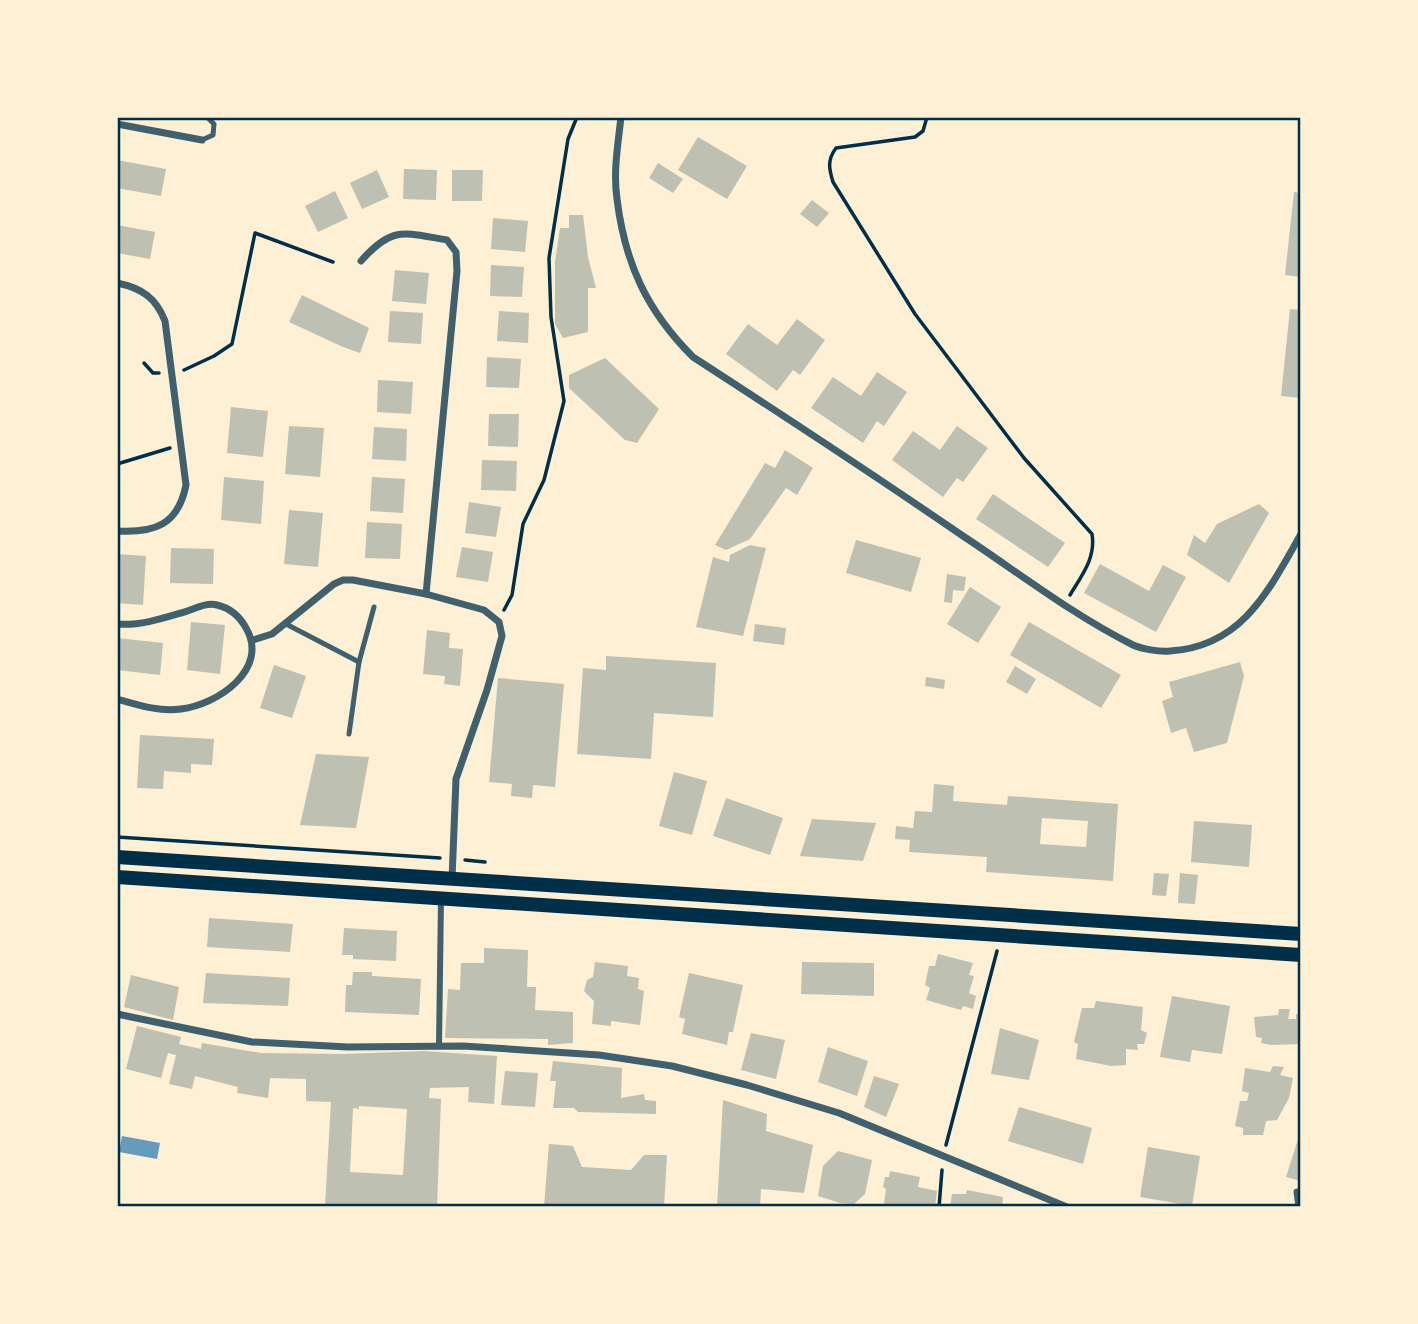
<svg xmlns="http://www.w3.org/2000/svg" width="1418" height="1324" font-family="'Nunito Sans',sans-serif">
	<rect width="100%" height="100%" fill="#fdf0d5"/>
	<path fill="#669bbc" d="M122 1136 160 1143 157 1159 119 1152Z"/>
	<g fill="#bec0b2" fill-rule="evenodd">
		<path d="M698 137 747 166 727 199 678 170Z"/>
		<path d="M117 160 166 169 161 196 117 188Z"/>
		<path d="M658 163 683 179 673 193 649 178Z"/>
		<path d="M404 169 437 170 436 200 403 199Z"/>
		<path d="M377 170 389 197 362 209 350 183Z"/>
		<path d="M452 170H483L482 201H452Z"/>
		<path d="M335 191 348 218 318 232 305 206Z"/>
		<path d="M1294 192 1301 193V277L1285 275Z"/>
		<path d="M812 200 829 213 817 227 800 214Z"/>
		<path d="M569 215H583L588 257 596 288H588V332L563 338 555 324V262L560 228H569Z"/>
		<path d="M493 218 528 221 525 252 491 249Z"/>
		<path d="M117 225 155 232 150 259 117 253Z"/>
		<path d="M491 265 524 267 522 297 490 296Z"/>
		<path d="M395 270 429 273 426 304 392 301Z"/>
		<path d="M302 295 369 328 360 353 343 347 289 322Z"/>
		<path d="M1290 309 1301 310V398L1281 396Z"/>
		<path d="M390 311 423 313 421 344 388 342Z"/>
		<path d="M499 311 529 313 528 343 497 341Z"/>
		<path d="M797 319 825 340 800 375 793 370 777 391 726 354 748 324 777 345Z"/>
		<path d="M487 357 521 359 519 388 486 387Z"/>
		<path d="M605 358 659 409 637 443 625 440 569 388V375Z"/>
		<path d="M877 372 907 392 884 426 877 421 863 443 811 408 833 377 861 396Z"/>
		<path d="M378 380 413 382 411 414 377 412Z"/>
		<path d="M231 407 268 411 263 457 227 453Z"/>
		<path d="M489 414H519L518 447 488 446Z"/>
		<path d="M289 426 324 428 320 477 285 474Z"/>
		<path d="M957 426 988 448 963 482 957 478 943 497 892 460 913 431 940 450Z"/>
		<path d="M374 427 407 429 406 461 372 459Z"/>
		<path d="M785 450 813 468 797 495 786 488 750 539 726 550 715 545 765 463 775 468Z"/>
		<path d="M482 460 517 461 516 491 481 490Z"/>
		<path d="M224 477 264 481 261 524 221 520Z"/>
		<path d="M372 477 405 479 403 513 370 511Z"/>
		<path d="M993 494 1065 543 1048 567 976 519Z"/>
		<path d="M469 502 501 507 496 537 465 533Z"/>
		<path d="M1259 504 1269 513 1229 583 1187 555 1194 535 1205 543 1217 524Z"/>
		<path d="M289 510 323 513 318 567 284 564Z"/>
		<path d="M367 522 402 524 400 559 365 558Z"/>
		<path d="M856 540 921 558 911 592 846 573Z"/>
		<path d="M750 545 766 548 743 636 696 627 713 557 729 562 730 555Z"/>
		<path d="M462 547 493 552 488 582 456 577Z"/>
		<path d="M171 548 214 549 213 584 170 583Z"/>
		<path d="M117 554 146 556 143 605 117 603Z"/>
		<path d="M1100 564 1149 591 1163 565 1186 577 1156 632 1084 593Z"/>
		<path d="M947 574 966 577 964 591 953 590 952 603 944 602Z"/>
		<path d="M970 587 1001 607 978 643 947 624Z"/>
		<path d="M191 622 225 625 220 674 187 670Z"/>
		<path d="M1029 622 1121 675 1101 708 1010 655Z"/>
		<path d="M755 624 786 628 784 645 753 641Z"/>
		<path d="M427 630 450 633 449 648 463 649 460 686 444 684 445 676 423 674Z"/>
		<path d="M117 638 163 643 160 675 117 670Z"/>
		<path d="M606 656 716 663 713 717 654 713 651 759 577 754 583 668 606 670Z"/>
		<path d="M1240 662 1244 676 1227 743 1194 752 1186 728 1171 733 1162 701 1173 697 1169 682Z"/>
		<path d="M274 665 306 676 292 718 260 708Z"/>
		<path d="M1015 666 1036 679 1027 694 1006 682Z"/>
		<path d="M926 677 945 680 944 689 925 686Z"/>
		<path d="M498 678 564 684 555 787 533 785 532 798 511 796 512 784 489 782Z"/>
		<path d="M140 735 214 739 212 765 191 764V773L164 771 163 789 137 788Z"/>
		<path d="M316 754 369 757 356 828 300 825Z"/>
		<path d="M674 772 707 781 692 835 659 826Z"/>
		<path d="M934 784 954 786 953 801 1007 805 1008 796 1118 804 1113 881 986 872 987 857 909 852 910 840 895 839 896 826 913 828 915 811 932 812ZM1042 818 1088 821 1086 847 1040 844Z"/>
		<path d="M726 798 783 818 770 855 713 836Z"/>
		<path d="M812 819 876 823 863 861 800 856Z"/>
		<path d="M1194 821 1252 825 1249 867 1191 862Z"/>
		<path d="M1154 873 1169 874 1166 896 1152 895Z"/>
		<path d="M1180 873 1198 875 1195 904 1178 903Z"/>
		<path d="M209 918 293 924 290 952 207 947Z"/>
		<path d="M344 928 397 931 396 961 353 959V955H342Z"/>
		<path d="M484 948 528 950 527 987H536L535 1010 573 1012V1043L548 1045V1039L445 1038 448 989 460 990 461 963H484Z"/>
		<path d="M938 954 973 963 969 975 974 976 969 993 976 996 973 1009 963 1006 961 1010 926 1000 930 988 925 985 929 966H935Z"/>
		<path d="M595 962 628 966 627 976 639 978 638 989 644 991 640 1025 611 1021V1026L592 1024 594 1001 584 991 587 980 593 977Z"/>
		<path d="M802 962 874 963V996L801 994Z"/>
		<path d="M353 972H372V976L421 979 419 1015 345 1012 346 985H352Z"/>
		<path d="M206 973 290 978 288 1006 203 1003Z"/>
		<path d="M689 973 743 985 733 1032H729L727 1045 682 1034 685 1019 679 1017Z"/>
		<path d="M131 975 179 987 173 1020 124 1007Z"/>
		<path d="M1172 996 1230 1006 1222 1054 1192 1050 1190 1062 1160 1057Z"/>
		<path d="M1096 1001 1143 1007 1141 1030 1147 1033 1144 1044H1137L1138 1050 1126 1049V1065L1111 1066 1076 1059 1078 1044 1074 1042 1082 1008H1094Z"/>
		<path d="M1279 1009H1290L1288 1019H1296V1014H1301V1044L1271 1045 1261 1043 1262 1038 1256 1037 1254 1017 1278 1015Z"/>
		<path d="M137 1026 181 1037 179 1044 201 1049 202 1043 261 1053 343 1054 424 1051 497 1056 494 1104 468 1102 469 1087 430 1088 429 1098 441 1099 437 1207 325 1206 331 1102 306 1101V1079L270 1078 268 1098 237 1093 238 1087 195 1076 192 1089 169 1084 176 1055 168 1053 161 1078 126 1069ZM359 1106 407 1109 403 1175 350 1172 353 1108 359 1109Z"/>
		<path d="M1000 1028 1039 1040 1029 1080 991 1074Z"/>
		<path d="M751 1033 785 1040 776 1079 741 1070Z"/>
		<path d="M828 1047 868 1061 857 1096 818 1082Z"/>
		<path d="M553 1061 622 1068 621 1098 644 1094 645 1100 656 1101V1114L578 1112 574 1108H553L556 1081H550Z"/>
		<path d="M1273 1066 1284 1067 1280 1075 1293 1078 1289 1098 1277 1120 1266 1121 1263 1135H1243V1128L1235 1126 1240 1101H1247L1249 1093 1242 1091 1245 1068 1270 1072Z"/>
		<path d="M505 1071 538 1073 535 1107 501 1105Z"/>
		<path d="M874 1076 899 1084 886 1117 864 1107Z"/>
		<path d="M723 1100 767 1114 766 1131 813 1145 804 1193 761 1189 760 1207H717Z"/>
		<path d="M1019 1107 1092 1128 1083 1164 1008 1141Z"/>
		<path d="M1300 1133H1301V1181L1286 1177Z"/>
		<path d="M549 1144 573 1146 582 1167 631 1170 644 1155H667L664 1207H544Z"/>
		<path d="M1148 1147 1200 1156 1192 1206 1140 1197Z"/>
		<path d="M838 1151 872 1160 865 1194 854 1204 840 1203 818 1196 823 1166Z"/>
		<path d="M890 1171 920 1177 918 1187 937 1191 935 1207H892L884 1203 886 1189 883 1187 885 1177H889Z"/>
		<path d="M967 1190 1003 1197 1002 1207H950L952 1194H966Z"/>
	</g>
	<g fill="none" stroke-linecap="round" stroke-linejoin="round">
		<g stroke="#003049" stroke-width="3.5">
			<path d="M927 117 923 131 915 137 836 148C827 160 829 169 833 182L915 314 1024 458 1092 534C1096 558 1082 575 1070 595"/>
			<path d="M144 363 153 373H159"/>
			<path d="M184 370 214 356 232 344 255 233 333 262"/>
			<path d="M117 464 170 448"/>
			<path d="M504 610 512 595 523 524 544 480 564 401 551 317 549 258 568 139 577 117"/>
			<path d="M117 837 440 858"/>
			<path d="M465 860 485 862"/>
			<path d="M946 1145 997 951"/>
			<path d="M939 1207 942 1170"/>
		</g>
		<g stroke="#3f606c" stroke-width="5">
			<path d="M202 140 213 135 214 124 207 117"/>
			<path d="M286 624 359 662 349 734"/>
			<path d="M359 662 374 607"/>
		</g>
		<path stroke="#3f606c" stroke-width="6" d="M439 1046 441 898"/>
		<g stroke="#3f606c" stroke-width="7">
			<path d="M621 117C618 144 613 172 617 199 625 264 647 311 693 357 784 416 874 475 963 536 1019 573 1073 615 1133 645 1142 649 1159 652 1170 651 1242 647 1269 590 1301 534"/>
			<path d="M117 124 202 140"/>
			<path d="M117 283C142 288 156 298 165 321L186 485C178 525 155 533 117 531"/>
			<path d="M426 594 484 610 499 622 502 636 487 690 456 779 452 879"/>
			<path d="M117 624C138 626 161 619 181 613 193 610 205 602 217 605 230 608 240 617 246 628 270 669 217 705 181 709 159 712 138 705 117 699"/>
			<path d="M253 640 272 634 334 584 343 580H353L426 594 457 271 456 252 447 240C404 233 393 225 361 261"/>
			<path d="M117 1014 252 1042 348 1047 463 1046 599 1055 672 1066 747 1085 839 1113 1067 1207"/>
			<path d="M1299 1207 1297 1192 1301 1193"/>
		</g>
		<g stroke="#003049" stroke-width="14">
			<path d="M117 857 1301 934"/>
			<path d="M117 877 1301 955"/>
		</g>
	</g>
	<rect width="1418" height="1324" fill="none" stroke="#fdf0d5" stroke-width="238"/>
	<rect x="119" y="119" width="1180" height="1086" fill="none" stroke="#003049" stroke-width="2.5"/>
</svg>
